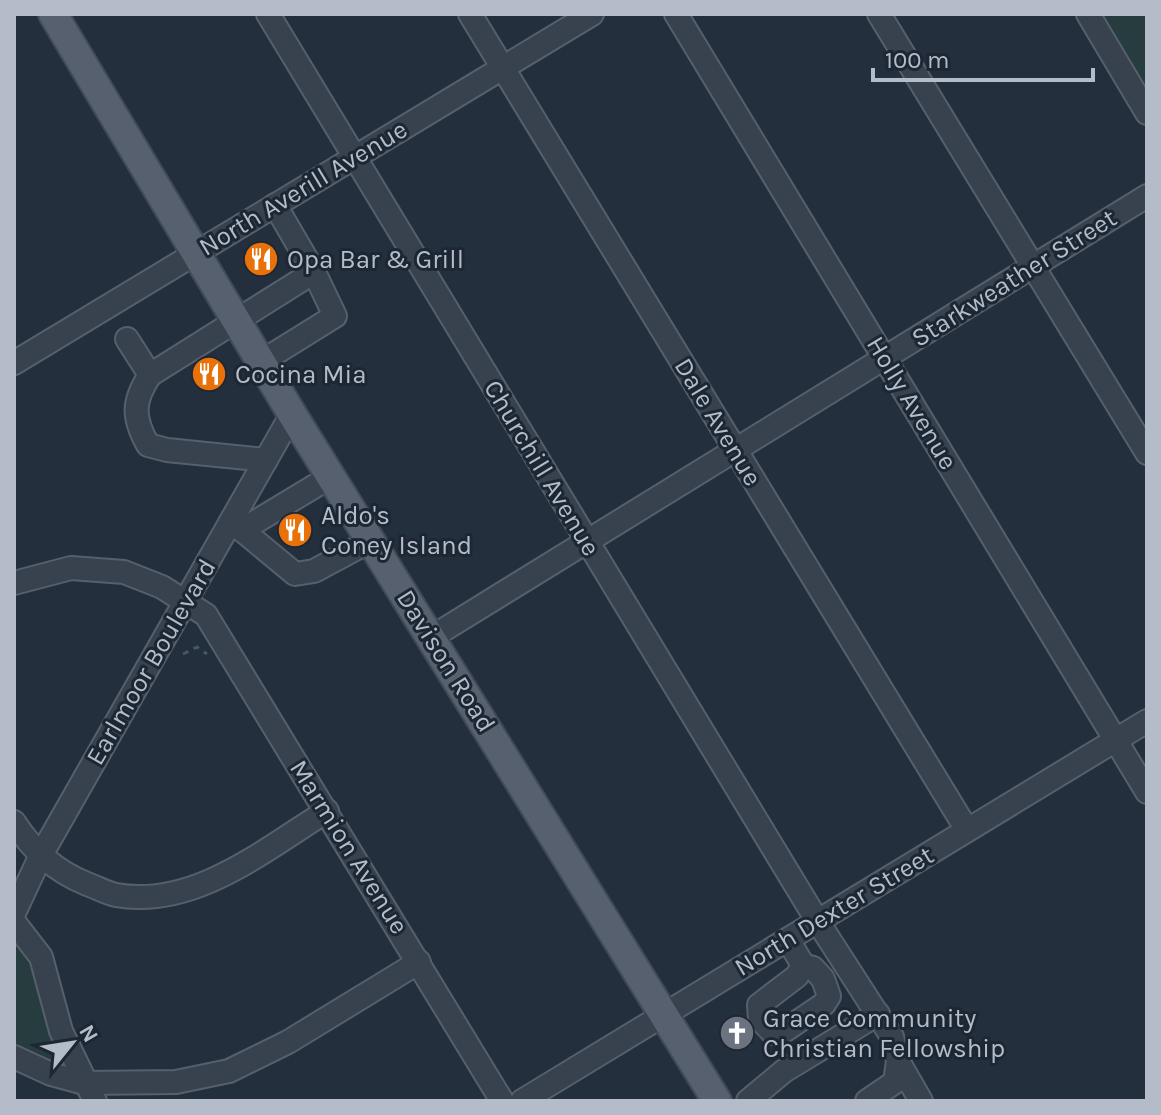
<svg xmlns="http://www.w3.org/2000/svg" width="1161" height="1115" font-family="Karla,sans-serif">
	<rect width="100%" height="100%" fill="#242f3e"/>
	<g fill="#263c3f">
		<path d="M1101 14H1147V91Z"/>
		<path d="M14 937C39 956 52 1023 62 1054L63 1062 59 1067 14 1049Z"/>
	</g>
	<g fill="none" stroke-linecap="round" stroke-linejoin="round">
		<g stroke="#565f6c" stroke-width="26">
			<g id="minor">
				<path d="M268 14 818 922 892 1037 898 1061 895 1082 867 1101"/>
				<path d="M470 14 967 830"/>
				<path d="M676 14 1147 792"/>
				<path d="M879 14 1147 453"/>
				<path d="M1088 14 1147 113"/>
				<path d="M275 205 314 272"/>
				<path d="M127 339 150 375 314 272 335 316 261 362"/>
				<path d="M14 363 592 14"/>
				<path d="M150 375C132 402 133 418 148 445L167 450 266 460"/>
				<path d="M231 521 295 574 314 571 370 541"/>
				<path d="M242 530 330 477"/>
				<path d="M14 583 71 568 124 572 162 587 206 615 502 1101"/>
				<path d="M432 637 1147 196"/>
				<path d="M14 822C33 851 55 871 87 884 96 887 106 893 116 895 194 909 264 850 327 811"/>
				<path d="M14 913 41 855 292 414"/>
				<path d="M14 922 41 957 61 1031 95 1101"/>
				<path d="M788 940 803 965 813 968 823 979 829 996 824 1004 781 1033H773L760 1019 759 1005 797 976 803 965"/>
				<path d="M14 1057 51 1074 84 1083 176 1082 229 1071 288 1042 419 962"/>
				<path d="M898 1061 921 1101"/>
				<path d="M522 1101 1147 721"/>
				<path d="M748 1101 784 1071 878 1014"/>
			</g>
		</g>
		<g stroke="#414a57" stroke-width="32">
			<path id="major" d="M53 14 292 414 717 1101"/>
		</g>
		<path stroke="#44595c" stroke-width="3" stroke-dasharray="6 6" stroke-linecap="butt" d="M183 654 197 647 207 654"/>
		<use href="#minor" stroke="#38414e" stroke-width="22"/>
		<use href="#major" stroke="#56606e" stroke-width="28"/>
	</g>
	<defs>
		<g id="restaurant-disc" transform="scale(1.8)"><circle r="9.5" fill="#e8710a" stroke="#1d2633"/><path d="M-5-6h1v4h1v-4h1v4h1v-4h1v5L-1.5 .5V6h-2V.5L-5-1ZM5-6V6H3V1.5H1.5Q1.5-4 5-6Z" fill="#fff"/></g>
		<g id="church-disc" transform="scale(1.8)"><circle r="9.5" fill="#6b7280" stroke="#1d2633"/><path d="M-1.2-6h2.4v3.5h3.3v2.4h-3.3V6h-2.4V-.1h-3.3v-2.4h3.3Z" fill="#fff"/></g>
	</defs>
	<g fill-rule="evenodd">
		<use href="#restaurant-disc" x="261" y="259"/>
		<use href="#restaurant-disc" x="209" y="374"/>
		<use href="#restaurant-disc" x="295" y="530"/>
		<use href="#church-disc" x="737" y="1033"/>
	</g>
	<g text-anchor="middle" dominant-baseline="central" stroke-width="6" stroke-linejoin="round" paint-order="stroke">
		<g font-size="26" fill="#b4bcc9" stroke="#1d2633">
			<text transform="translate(303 188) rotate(-31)">North Averill Avenue</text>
			<text transform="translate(1014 278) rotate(-32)">Starkweather Street</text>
			<text transform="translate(912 403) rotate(59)">Holly Avenue</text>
			<text transform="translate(718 422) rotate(59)">Dale Avenue</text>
			<text transform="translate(542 468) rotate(59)">Churchill Avenue</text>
			<text transform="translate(446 661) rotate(58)">Davison Road</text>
			<text transform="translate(151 662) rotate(-60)">Earlmoor Boulevard</text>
			<text transform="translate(349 847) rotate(58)">Marmion Avenue</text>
			<text transform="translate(834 911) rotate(-31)">North Dexter Street</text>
		</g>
		<g font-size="26" fill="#b4bcc9" stroke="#1d2633" text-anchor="start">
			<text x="287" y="259">Opa Bar &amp; Grill</text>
			<text x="235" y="374">Cocina Mia</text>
			<text x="321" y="515">Aldo's<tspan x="321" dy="30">Coney Island</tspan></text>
			<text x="763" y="1018">Grace Community<tspan x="763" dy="30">Christian Fellowship</tspan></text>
		</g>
	</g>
	<rect width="1161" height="1115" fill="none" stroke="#b4bcc9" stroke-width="32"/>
	<g transform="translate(72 1043) rotate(60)" stroke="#1d2633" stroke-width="6" paint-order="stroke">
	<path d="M0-6L14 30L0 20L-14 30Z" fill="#b4bcc9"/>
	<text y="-12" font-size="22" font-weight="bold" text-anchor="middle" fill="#b4bcc9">N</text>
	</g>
	<path d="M873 68v12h220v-12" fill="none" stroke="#b4bcc9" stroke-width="4"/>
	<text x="885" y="68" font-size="24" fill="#b4bcc9" stroke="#1d2633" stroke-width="6" paint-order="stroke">100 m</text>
</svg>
